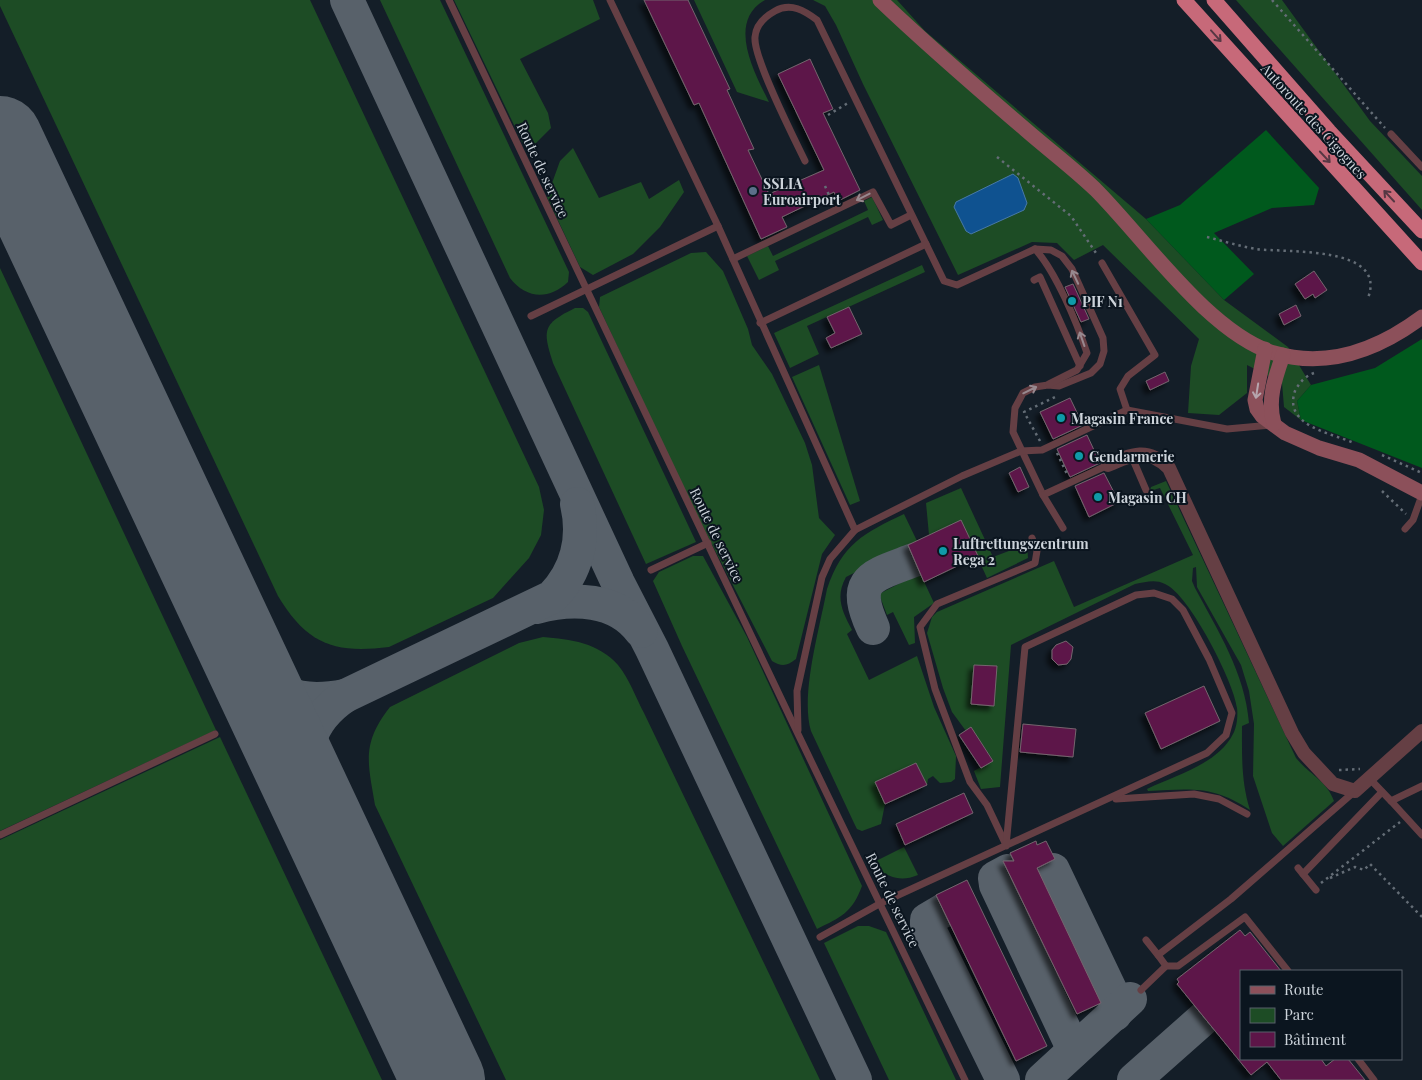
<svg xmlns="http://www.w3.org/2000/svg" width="1422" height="1080" font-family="'Playfair Display',serif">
	<defs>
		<filter id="shadow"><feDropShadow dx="-4.5" dy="4.5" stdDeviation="2.5" flood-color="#0009"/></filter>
	</defs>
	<rect width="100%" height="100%" fill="#141e28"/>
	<g fill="#1d4c25">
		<path d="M0 0H310L539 487 544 510 541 535 529 558 493 598 389 647C334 654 307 644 278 596L0 6Z"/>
		<path d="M380 0H440L569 272 568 282C549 300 526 299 510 278Z"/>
		<path d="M454 0H593L600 19 520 59 548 113 551 128 527 152Z"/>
		<path d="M694 0H765C726 22 755 74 769 102L737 92Z"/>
		<path d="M813 0H897L925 31 1146 219 1224 300 1288 347 1311 385 1297 401 1301 420 1284 407 1282 383 1247 365V393L1219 415 1188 413 1191 366 1199 339 1103 245 1074 260 1057 243 1032 242 958 275 863 84 836 25 825 6Z"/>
		<path d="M1236 0H1282L1370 121 1422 176V210Z"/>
		<path d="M573 148 599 198 641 182 649 199 679 180 684 192 660 227 633 254 593 275 580 267 547 197 560 161Z"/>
		<path d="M872 197 883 220 872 225 868 217 775 261 779 270 759 280 747 256 768 246 773 256 868 210 864 201Z"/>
		<path d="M706 252 723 271 748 329 752 345 772 374 805 443 812 465 819 518 835 535 822 554 796 659C787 666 782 667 772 661L683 488 599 307 600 297 691 253Z"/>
		<path d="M922 265 925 272 807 326 819 354 790 368 774 333Z"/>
		<path d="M0 268 216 730 0 831Z"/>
		<path d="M575 308H583L588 312 696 542 646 564 553 363C542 329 543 324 575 308Z"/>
		<path d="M819 365 860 501 850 505 792 377Z"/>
		<path d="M1166 481 1296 758C1310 775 1327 781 1334 801L1283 846 1272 833 1253 776 1254 724 1249 691 1241 665 1197 587 1196 567 1193 568 1192 581 1195 588C1218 631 1245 673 1249 723L1242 726C1242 756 1241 781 1250 810 1213 785 1191 789 1148 791L1147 789C1176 775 1218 764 1233 734 1237 727 1238 715 1237 708 1234 682 1189 594 1165 584 1155 579 1146 582 1135 584L1011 645 1000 787 981 789 974 771 993 760 971 728 966 731 952 712 943 688 927 633 932 617 937 612 1054 561 1074 607 1193 555 1160 488 1150 491 1151 487Z"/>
		<path d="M961 488 993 557 1027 544 1028 558 987 578 961 521 929 535 926 503Z"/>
		<path d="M904 514 917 541 846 577C835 597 842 611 852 630L847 634 869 680 917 656 934 707 956 756 955 779 951 782 940 783 933 776 928 779 927 785 916 763 875 782 885 804 881 824 862 831 857 829 854 823 811 731C800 695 820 627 827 589 842 544 864 533 904 514Z"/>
		<path d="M693 556H703L747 637 862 886C852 913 841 917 817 929L682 646 653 581 659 572Z"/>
		<path d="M920 573 934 603 914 617 915 643 909 645 893 612 887 615 879 594Z"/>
		<path d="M543 637C570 639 599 643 618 665 629 678 636 698 644 713L820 1080H506L375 805C368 763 361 744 390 707L519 643Z"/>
		<path d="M220 737 382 1080H0V840Z"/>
		<path d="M904 847 918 875C901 882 891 878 876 868V861Z"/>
		<path d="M858 926H869L886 932 956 1080H889L824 943Z"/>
	</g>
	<g fill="#00591d">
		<path d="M1266 130 1319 188 1314 205 1272 208 1214 233 1254 274 1224 300 1146 219 1180 205Z"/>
		<path d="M1422 339V468L1301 420 1297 401 1311 385 1375 368Z"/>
	</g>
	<path fill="#0f5290" stroke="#4879a6" d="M1013 174 1018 178 1027 203 1024 210 971 234 966 231 954 207 956 202Z"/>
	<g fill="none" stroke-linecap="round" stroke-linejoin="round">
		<g stroke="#58616a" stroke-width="34">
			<path d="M347 0 618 583 652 649 855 1080"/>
			<path d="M536 607C572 597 617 598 641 631"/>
			<path d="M873 628C850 578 872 576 914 560"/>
			<path d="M242 651C273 692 292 706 345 696"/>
			<path d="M312 800C301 756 305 723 345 696L552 597C577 572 585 538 577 504"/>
			<path d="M1053 870 1116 1002 1115 1014"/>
			<path d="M1008 871 995 878 996 885 1073 1048 1072 1052"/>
			<path d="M944 910 927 920V925L1003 1080"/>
			<path d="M1042 1080 1130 999"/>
			<path d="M1134 1080 1204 1018"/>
		</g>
		<path stroke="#58616a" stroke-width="84" d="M0 138 443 1080"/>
	</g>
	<g fill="#5d1548" stroke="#75656e" filter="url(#shadow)">
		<path d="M644 0H688L730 89 727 90 754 149 748 150 769 194 824 170 778 74 810 59 833 109 823 113 860 190 838 201 834 192 782 217 787 227 761 239 699 103 694 105Z"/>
		<path d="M1314 271 1327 290 1315 298 1313 294 1305 299 1295 284Z"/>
		<path d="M1073 284 1089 319 1081 322 1065 287Z"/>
		<path d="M1296 305 1301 316 1284 325 1279 314Z"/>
		<path d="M849 307 862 334 831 348 826 338 835 333 827 317Z"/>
		<path d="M1165 372 1169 381 1150 390 1146 381Z"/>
		<path d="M1070 398 1083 425 1053 439 1040 412Z"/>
		<path d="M1087 435 1100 463 1070 477 1057 449Z"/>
		<path d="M1020 467 1029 487 1018 492 1009 473Z"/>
		<path d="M1104 473 1119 502 1089 517 1075 486Z"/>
		<path d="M961 520 978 556 924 582 908 545Z"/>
		<path d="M1066 641 1073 647 1071 659 1067 664 1058 665 1052 659V650L1056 645Z"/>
		<path d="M974 665 997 666 994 706 971 704Z"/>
		<path d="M1204 686 1220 721 1161 749 1145 713Z"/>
		<path d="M1023 724 1076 729 1073 757 1020 752Z"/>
		<path d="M971 727 993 761 981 768 959 735Z"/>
		<path d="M916 763 927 785 885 804 875 782Z"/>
		<path d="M964 793 973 813 905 845 896 824Z"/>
		<path d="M1036 841 1037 845 1046 841 1055 859 1037 868 1101 1003 1077 1014 1003 861H1014L1010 853Z"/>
		<path d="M967 880 1047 1046 1016 1061 936 895Z"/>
		<path d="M1240 930 1245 936 1250 932 1281 971H1241V1059H1321L1326 1066 1335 1059H1348L1365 1080H1281L1267 1062 1251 1075 1177 984 1179 982 1177 979Z"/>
	</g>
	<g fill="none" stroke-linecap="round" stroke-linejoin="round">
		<g stroke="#646d76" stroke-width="2.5" stroke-dasharray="2.5 4" stroke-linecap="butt">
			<path d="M1272 0 1385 128"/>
			<path d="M828 115 848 103"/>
			<path d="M997 157 1071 216 1098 256"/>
			<path d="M825 186 832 202"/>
			<path d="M1207 237C1223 241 1239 246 1256 249 1286 253 1388 245 1368 298"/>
			<path d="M1314 373C1305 376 1299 383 1295 391 1283 426 1331 433 1354 443"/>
			<path d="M1040 441 1024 412 1057 396"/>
			<path d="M1057 453 1067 474"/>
			<path d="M1382 455 1422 473"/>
			<path d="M1382 491 1406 514"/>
			<path d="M1339 770 1360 769"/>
			<path d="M1330 878 1355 867 1364 870 1370 864 1422 917"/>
			<path d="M1321 883 1400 822"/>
		</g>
		<g stroke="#653f44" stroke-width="7">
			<path d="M449 0 798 734 965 1080"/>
			<path d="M610 0 718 226 855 530"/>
			<path d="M1391 134 1422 167"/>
			<path d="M805 161C794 138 753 58 755 37 756 24 766 16 775 11 791 2 805 11 817 20L944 281 957 285 1035 249 1051 250 1062 256 1072 269 1103 338 1104 351 1100 364 1091 373 1059 386 1048 385 1035 387 1023 393 1015 408 1013 432 1043 495 1108 465"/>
			<path d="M1035 249C1056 272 1077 323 1087 353L1077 370 1049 384"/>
			<path d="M733 259 873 192 891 225 911 215"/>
			<path d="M1102 263 1155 355 1128 376 1120 389 1127 410"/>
			<path d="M1034 280 1040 277 1080 366"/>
			<path d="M531 316 718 226"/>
			<path d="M760 323 926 244"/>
			<path d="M1131 455 1146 490"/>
			<path d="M1043 495 1063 528"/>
			<path d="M1405 529 1413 520 1422 495"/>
			<path d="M651 570 708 543"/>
			<path d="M798 730 797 691 822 577 830 559 855 530 962 476 1021 451 1042 450 1127 410 1227 429 1271 425"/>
			<path d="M1369 778 1391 801"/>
			<path d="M1422 786 1391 801 1422 835"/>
			<path d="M1116 799 1194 794 1219 799 1247 814"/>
			<path d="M0 835 215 734"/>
			<path d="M1006 845 987 805 970 782 935 689 920 627 937 604 1035 563 1037 551 1032 538"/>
			<path d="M1298 868 1316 890"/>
			<path d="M1303 874 1382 792"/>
			<path d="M820 937 881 903 1207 753 1226 735 1232 713 1209 659 1183 610 1172 599 1154 593 1136 595 1025 647 1006 846"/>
			<path d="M1146 940 1158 955"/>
			<path d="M1166 966 1158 955 1231 899 1355 791"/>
			<path d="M1141 990 1166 966H1178L1245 917 1288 971"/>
			<path d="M1358 1059 1374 1080"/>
		</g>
		<path stroke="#653f44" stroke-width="14" d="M1108 465C1132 454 1148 447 1169 468L1292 733 1304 753 1333 784 1355 791 1422 731"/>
		<g stroke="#8c505a" stroke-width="15">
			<path d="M880 0C927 45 977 88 1026 130 1049 150 1073 168 1095 189 1144 238 1209 333 1274 353 1328 369 1379 349 1422 317"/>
			<path d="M1265 349 1255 400 1257 409 1262 416 1285 433 1319 448 1359 460 1422 493"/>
			<path d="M1274 424C1267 400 1275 378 1283 355"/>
		</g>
		<g stroke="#c76979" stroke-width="15">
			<path d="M1184 0 1422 263"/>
			<path d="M1214 0 1329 131 1422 231"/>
		</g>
	</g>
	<defs><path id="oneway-shaft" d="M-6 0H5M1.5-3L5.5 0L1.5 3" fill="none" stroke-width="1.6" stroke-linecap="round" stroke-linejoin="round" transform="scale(1.25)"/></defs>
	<g stroke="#563743">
		<use href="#oneway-shaft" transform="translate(1216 36) rotate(48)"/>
		<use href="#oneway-shaft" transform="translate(1325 157) rotate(47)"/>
		<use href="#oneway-shaft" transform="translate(1389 196) rotate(-133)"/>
	</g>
	<g stroke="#98898f">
		<use href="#oneway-shaft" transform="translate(863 197) rotate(153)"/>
		<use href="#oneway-shaft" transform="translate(1075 277) rotate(-115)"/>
		<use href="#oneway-shaft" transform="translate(1082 339) rotate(-109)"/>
		<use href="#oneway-shaft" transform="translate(1030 390) rotate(-26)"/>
	</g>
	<use stroke="#b6a5ad" href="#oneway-shaft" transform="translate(1257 391) rotate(99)"/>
	<circle fill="#5c6f8a" stroke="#0b151f" stroke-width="2" cx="753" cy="191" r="5"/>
	<g fill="#0f9aa8" stroke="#0b151f" stroke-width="2">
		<circle cx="1072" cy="301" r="5"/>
		<circle cx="1061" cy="418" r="5"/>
		<circle cx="1079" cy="456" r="5"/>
		<circle cx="1098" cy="497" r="5"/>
		<circle cx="943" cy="551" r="5"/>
	</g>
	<g text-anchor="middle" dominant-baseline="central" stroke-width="4" stroke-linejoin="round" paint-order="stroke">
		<g font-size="14" fill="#ccd3da" stroke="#0b151f">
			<text transform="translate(1314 121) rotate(48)">Autoroute des Cigognes</text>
			<text transform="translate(543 170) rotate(65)">Route de service</text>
			<text transform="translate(717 535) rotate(64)">Route de service</text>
			<text transform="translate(893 900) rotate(64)">Route de service</text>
		</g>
		<g font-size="14" font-weight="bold" fill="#ccd3da" stroke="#0b151f" text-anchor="start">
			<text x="763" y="183">SSLIA<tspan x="763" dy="16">Euroairport</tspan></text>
			<text x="1082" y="301">PIF N1</text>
			<text x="1071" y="418">Magasin France</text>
			<text x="1089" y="456">Gendarmerie</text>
			<text x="1108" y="497">Magasin CH</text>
			<text x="953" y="543">Luftrettungszentrum<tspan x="953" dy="16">Rega 2</tspan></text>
		</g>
	</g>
	<rect x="1240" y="970" width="162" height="90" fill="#0b151f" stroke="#58616a"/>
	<rect x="1250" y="986" width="25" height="8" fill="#8c505a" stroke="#58616a"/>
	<text x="1284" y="995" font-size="15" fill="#ccd3da">Route</text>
	<rect x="1250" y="1008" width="25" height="15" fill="#1d4c25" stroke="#58616a"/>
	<text x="1284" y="1020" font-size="15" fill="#ccd3da">Parc</text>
	<rect x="1250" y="1032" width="25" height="15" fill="#5d1548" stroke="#58616a"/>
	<text x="1284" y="1045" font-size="15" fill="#ccd3da">Bâtiment</text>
</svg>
